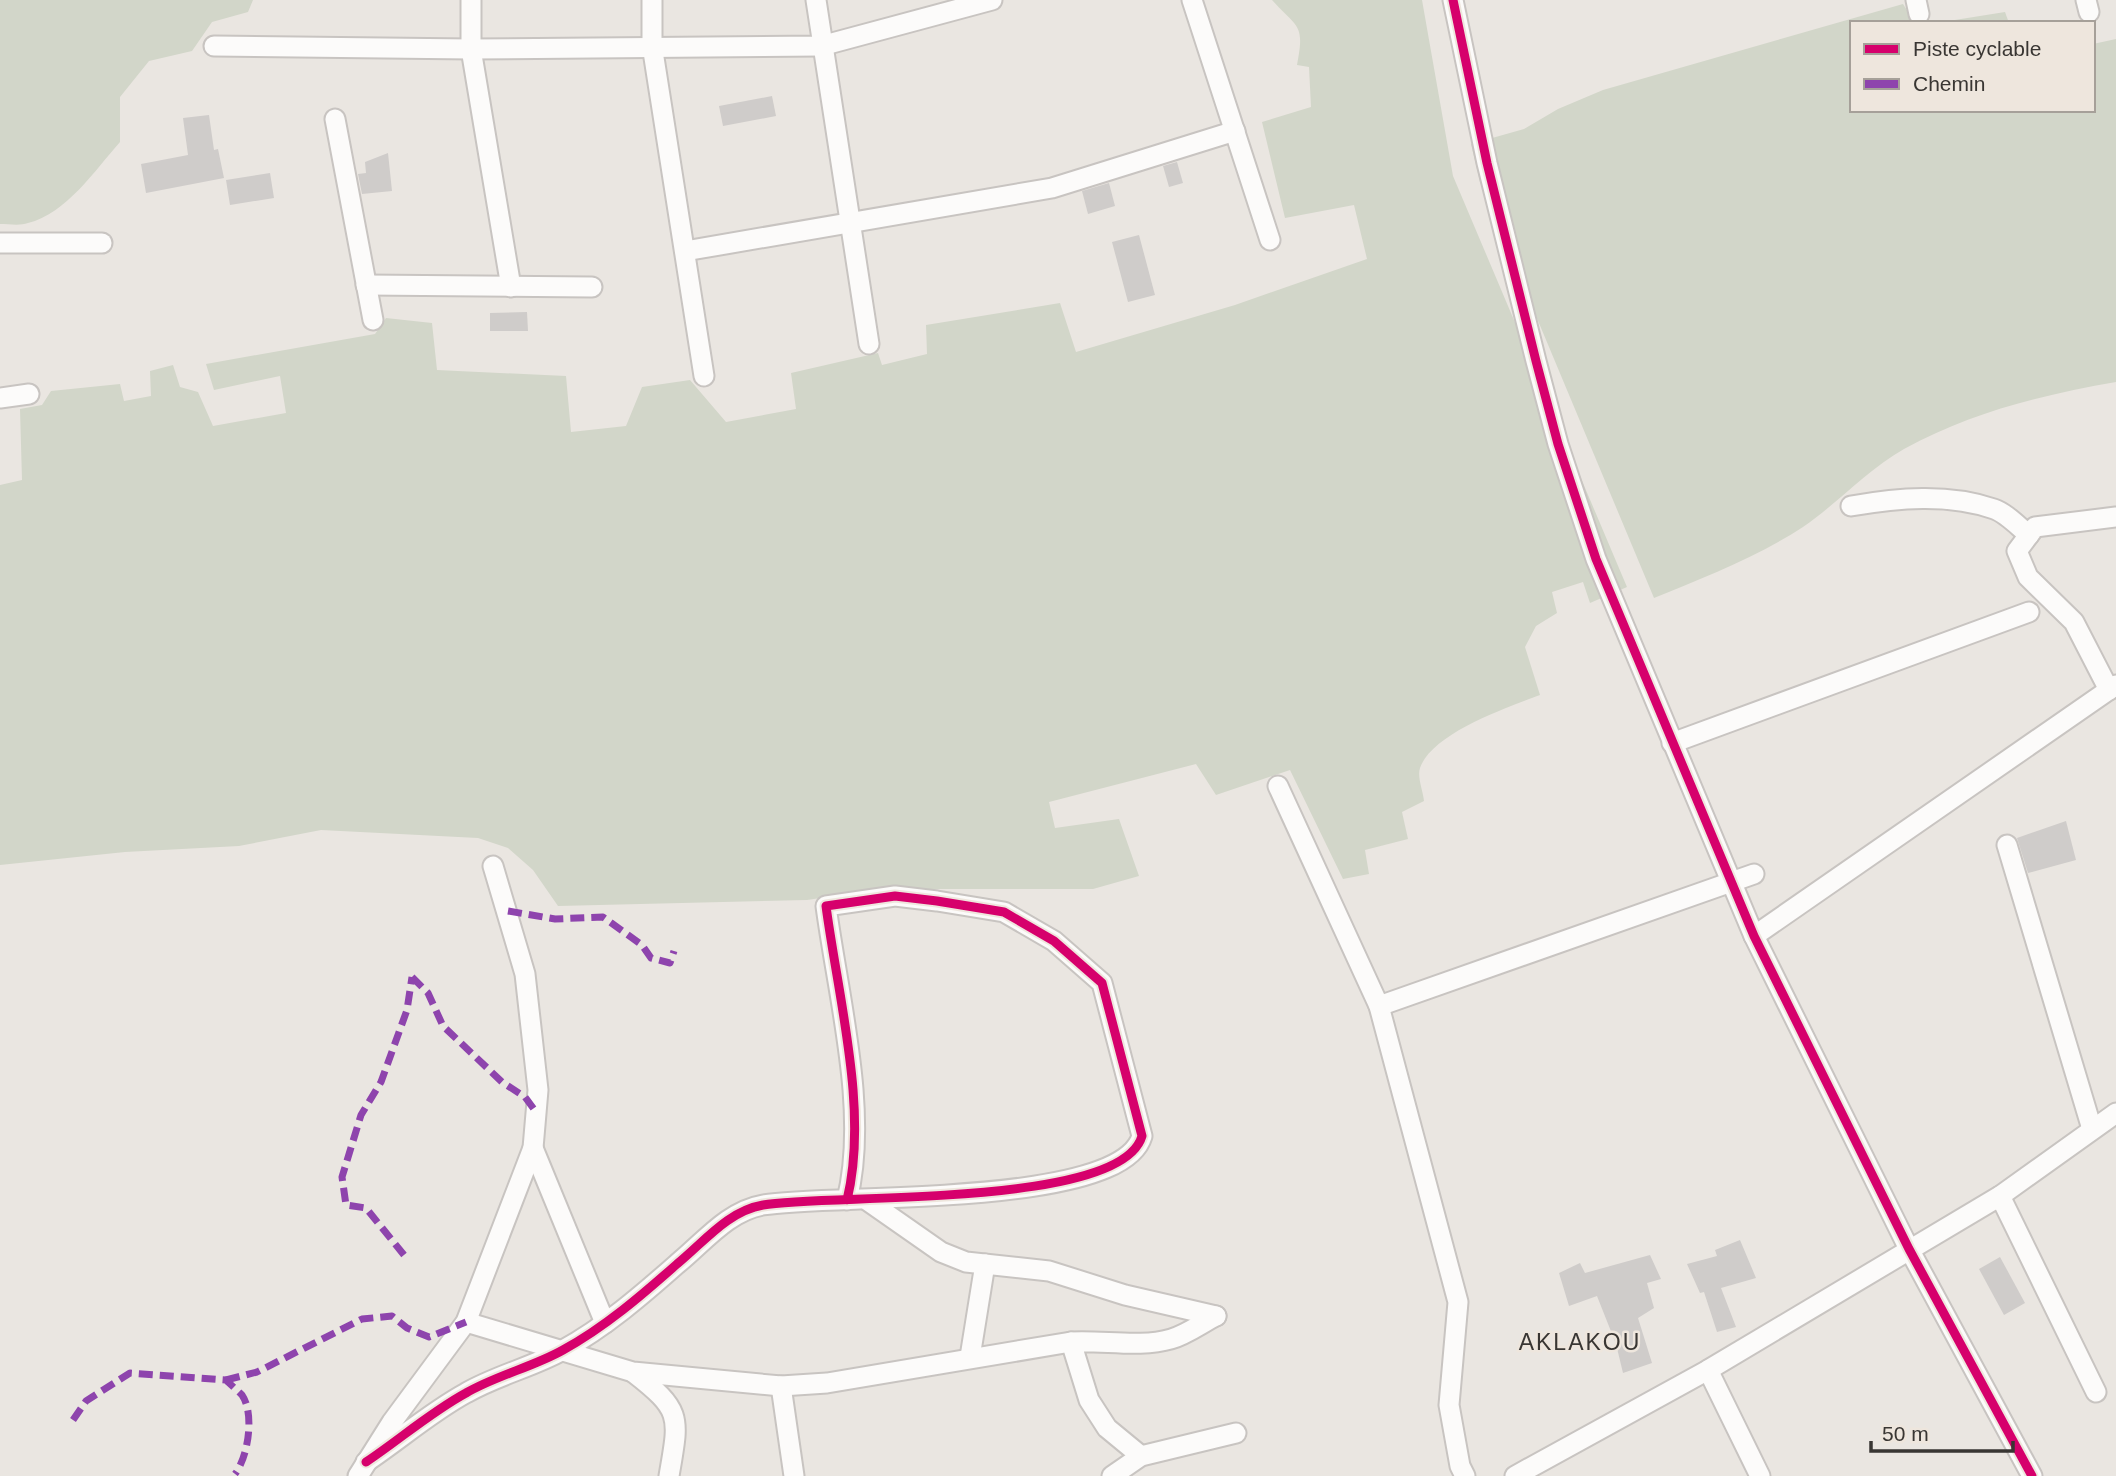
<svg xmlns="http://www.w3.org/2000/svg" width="2116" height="1476" font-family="Arial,sans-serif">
	<rect width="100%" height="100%" fill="#eae6e1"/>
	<g fill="#d2d6c9">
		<path d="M0 0H253L248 12 212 22 192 51 149 61 120 97V142C95 170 66 214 28 223 20 226 9 224 0 224Z"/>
		<path d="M1272 0H1422L1453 176 1627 587 1590 603 1583 582 1552 592 1557 613 1536 626 1525 647 1540 695C1508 707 1432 733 1420 768 1417 777 1423 791 1424 801L1402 812 1408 839 1365 850 1369 874 1343 879 1290 770 1216 795 1196 764 1049 802 1055 828 1119 819 1139 876 1093 889H882L807 900 558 906 533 870 508 848 478 838 321 830 239 846 125 852 0 865V485L22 480 20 409 42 405 51 391 120 384 124 401 151 396 150 371 173 365 180 387 198 392 213 426 286 413 280 376 214 390 206 364 375 334 386 318 432 323 437 370 566 376 571 432 626 426 642 387 690 380 726 422 796 409 791 373 878 353 882 365 927 354 926 325 1060 303 1076 352 1235 305 1367 259 1354 205 1285 218 1262 122 1311 107 1309 67 1297 65C1305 23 1298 29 1272 0Z"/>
		<path d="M1903 4 1915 23H1852V110H2093V44L2116 39V382C2042 395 1971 412 1904 449 1867 470 1838 503 1803 527 1759 556 1703 578 1654 598L1480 182 1471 144 1524 129 1558 109 1603 90Z"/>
		<path d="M2005 12 2009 23H1936Z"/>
	</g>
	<g fill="#cfccca">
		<path d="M772 96 776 116 723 126 719 106Z"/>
		<path d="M209 115 214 150 218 149 224 178 146 193 141 164 188 155 183 118Z"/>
		<path d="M388 153 392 191 362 194 358 174 366 173 365 162Z"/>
		<path d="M1177 162 1183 183 1169 187 1163 166Z"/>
		<path d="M270 173 274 198 230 205 226 180Z"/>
		<path d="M1109 183 1115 206 1088 214 1082 191Z"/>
		<path d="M1139 235 1155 295 1128 302 1112 242Z"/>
		<path d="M527 312 528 331H490V313Z"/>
		<path d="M2066 821 2076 860 2028 873 2017 838Z"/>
		<path d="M1740 1240 1756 1278 1721 1288 1736 1327 1717 1332 1704 1292 1700 1293 1687 1264 1717 1256 1715 1250Z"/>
		<path d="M1650 1255 1661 1279 1647 1283 1654 1308 1638 1318 1652 1363 1623 1373 1616 1344 1597 1296 1569 1306 1559 1273 1580 1263 1585 1273Z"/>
		<path d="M2000 1257 2025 1303 2004 1315 1979 1269Z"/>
	</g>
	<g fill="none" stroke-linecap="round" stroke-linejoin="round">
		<g stroke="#c8c4c1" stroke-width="23">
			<g id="minor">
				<path d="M471 0V49L511 287"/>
				<path d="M652 0V45L704 376"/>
				<path d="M816 0 869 344"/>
				<path d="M1192 0 1270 240"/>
				<path d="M1453 0 1487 163 1536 361 1558 444 1596 559 1754 936 1909 1249 2032 1476"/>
				<path d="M1916 0 1919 14"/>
				<path d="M2086 0 2089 12"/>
				<path d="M214 46 471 49 821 46 992 0"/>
				<path d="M335 119 373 320"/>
				<path d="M0 243H102"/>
				<path d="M685 251 1052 188 1235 131"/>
				<path d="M366 285 592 287"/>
				<path d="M0 398 29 394"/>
				<path d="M1851 506C1897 498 1948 493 1994 509 2006 513 2019 527 2029 535"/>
				<path d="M2109 690 2074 622 2028 577 2017 551 2035 527 2116 517"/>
				<path d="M1672 743 2029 612"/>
				<path d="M1278 786 1379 1006 1458 1302 1449 1405 1460 1466 1465 1476"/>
				<path d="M2007 845 2092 1129"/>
				<path d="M1754 936 2116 685"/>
				<path d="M1379 1006 1754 874"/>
				<path d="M533 1148 605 1323"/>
				<path d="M2000 1196 2096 1392"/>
				<path d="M868 1201 941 1252 966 1262 1049 1271 1125 1295 1216 1316"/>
				<path d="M466 1322 633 1372 781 1386 827 1383 1071 1342"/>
				<path d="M970 1357 985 1264"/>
				<path d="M1708 1370 1760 1476"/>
				<path d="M634 1373C683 1411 679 1417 669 1476"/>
				<path d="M781 1386 794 1476"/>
				<path d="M1141 1456 1107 1428 1089 1400 1071 1342C1104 1340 1140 1348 1171 1339 1186 1335 1202 1323 1216 1316"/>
				<path d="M366 1462C399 1440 431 1412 466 1393 497 1375 533 1367 563 1350 605 1327 642 1295 677 1264 704 1242 728 1211 763 1205 830 1193 1121 1209 1142 1136L1102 983 1054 941 1004 912 937 901 895 896 826 906C838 997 869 1111 847 1200"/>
				<path d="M358 1476 392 1422 466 1322 533 1148 538 1090 525 974 493 866"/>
				<path d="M1112 1476 1141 1456 1236 1433"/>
				<path d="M1515 1476 1708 1370 2000 1196 2116 1113"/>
			</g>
		</g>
		<use href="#minor" stroke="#fcfbfa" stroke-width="19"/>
		<g stroke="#8e44ad" stroke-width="7" stroke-dasharray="14 7" stroke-linecap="butt">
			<path d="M508 911 555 919 603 917 642 945 651 958 670 963 674 951"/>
			<path d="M412 977 428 993 443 1026 502 1082 525 1097 536 1112"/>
			<path d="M404 1255 366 1208 346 1205 342 1177 361 1115 381 1082 407 1010 412 977"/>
			<path d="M226 1380 257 1372 362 1319 392 1316 407 1328 429 1337 466 1322"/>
			<path d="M73 1420 86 1401 130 1373 226 1380C231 1385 237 1390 242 1395 255 1414 248 1457 235 1474"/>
		</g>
		<g stroke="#eee6dd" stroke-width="13">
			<g id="cycleway">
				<path d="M1453 0 1487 163 1536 361 1558 444 1596 559 1754 936 1909 1249 2032 1476"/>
				<path d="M366 1462C399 1440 431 1412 466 1393 497 1375 533 1367 563 1350 605 1327 642 1295 677 1264 704 1242 728 1211 763 1205 830 1193 1121 1209 1142 1136L1102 983 1054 941 1004 912 937 901 895 896 826 906C838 997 869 1111 847 1200"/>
			</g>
		</g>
		<use href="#cycleway" stroke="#d6006c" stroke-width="9"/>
	</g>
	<g text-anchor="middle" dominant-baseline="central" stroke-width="5" stroke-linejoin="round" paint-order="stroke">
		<g font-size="23" letter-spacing="2" fill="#393633" stroke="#eee6dd">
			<text x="1580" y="1342">AKLAKOU</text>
		</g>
	</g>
	<rect x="1850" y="21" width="245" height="91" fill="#eee6dd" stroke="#a6a099" stroke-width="2"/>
	<rect x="1864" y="44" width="35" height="10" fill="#d6006c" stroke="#a6a099" stroke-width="2"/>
	<text x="1913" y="56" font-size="21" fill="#393633">Piste cyclable</text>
	<rect x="1864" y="79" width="35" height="10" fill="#8e44ad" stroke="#a6a099" stroke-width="2"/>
	<text x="1913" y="91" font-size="21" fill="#393633">Chemin</text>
	<path d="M1871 1441v10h142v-10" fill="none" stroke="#393633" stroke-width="3.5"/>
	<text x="1882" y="1441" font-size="21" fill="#393633" stroke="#eee6dd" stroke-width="5" paint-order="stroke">50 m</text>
</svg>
